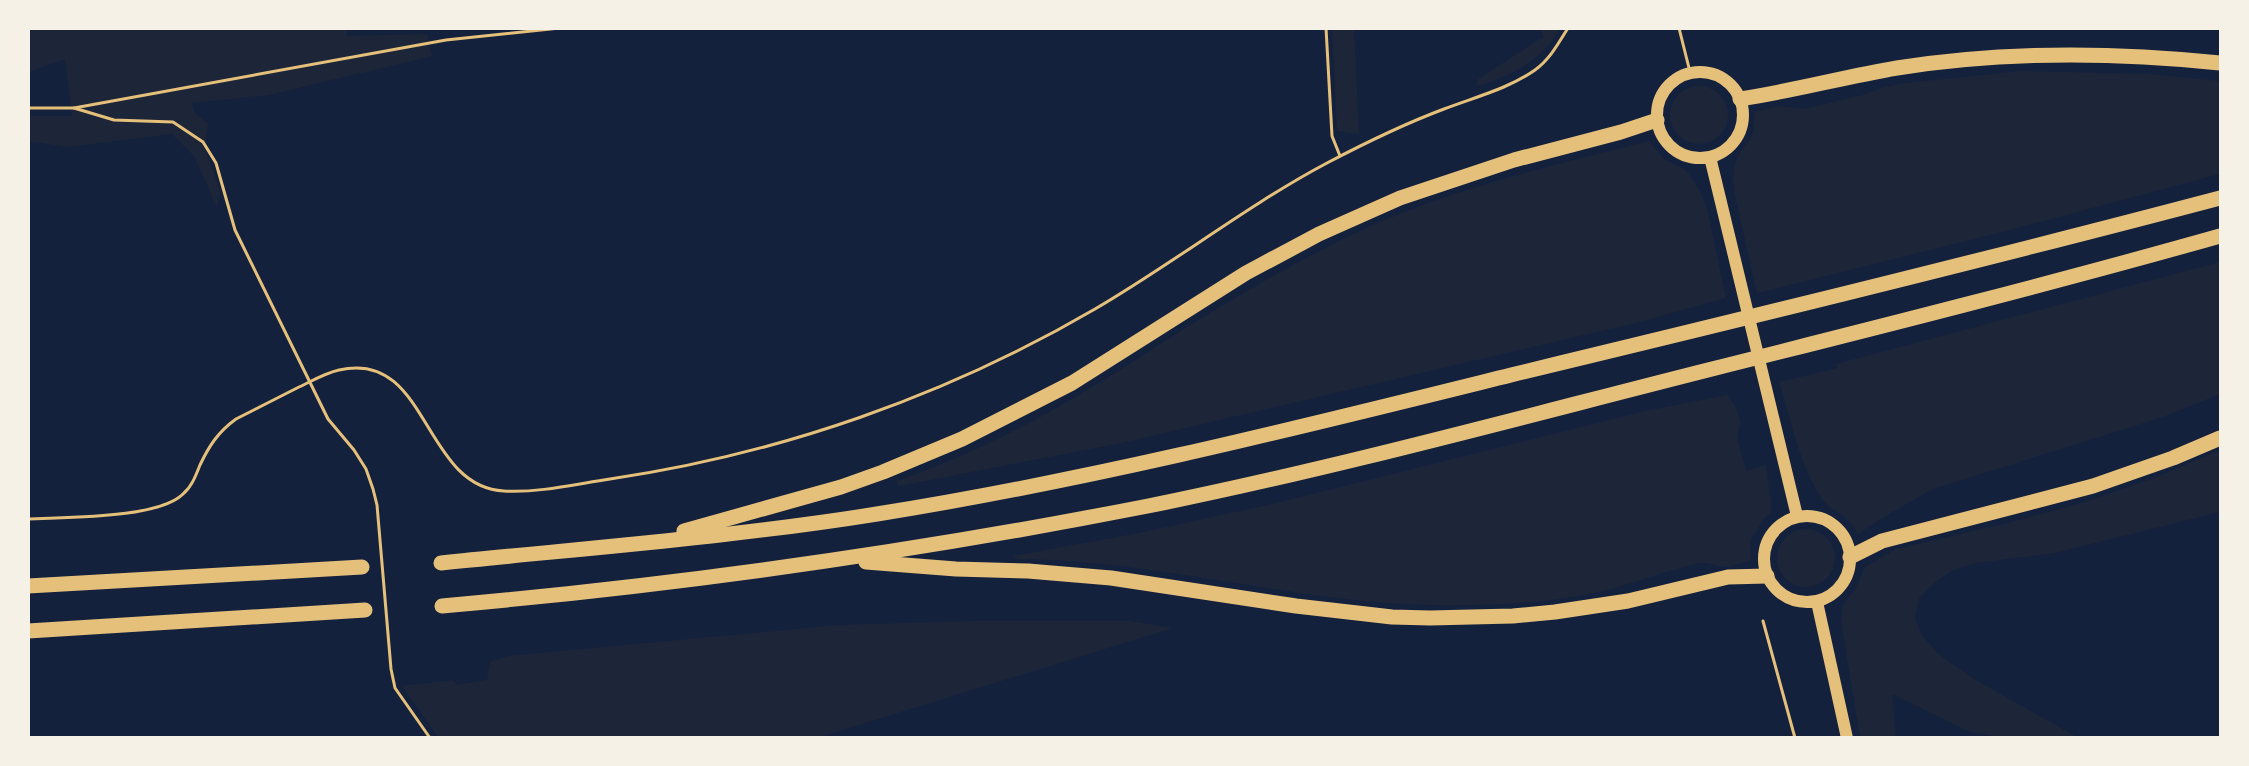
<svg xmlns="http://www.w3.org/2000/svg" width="2249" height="766" font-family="'Open Sans',sans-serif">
	<rect width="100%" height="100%" fill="#14213d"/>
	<g fill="#1d2539">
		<path d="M47 28 347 29 346 36 427 34 432 56 269 95 191 103 195 113 208 124 205 149 220 190 217 207 194 156 172 134 67 147 29 141V116H72L65 59 29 72V31Z"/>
		<path d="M1332 29H1354L1359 134 1337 131Z"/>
		<path d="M1541 29H1559C1542 61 1511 76 1477 86V80L1543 37Z"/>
		<path d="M2021 71 2151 74 2220 81V174L2009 230 1757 293 1734 191C1734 181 1732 171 1736 161 1746 138 1756 144 1754 112L1780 106 1805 109 1863 95 1884 87 1906 83Z"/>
		<circle cx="1699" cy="115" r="29"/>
		<path d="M1649 141 1664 159 1686 170 1699 189 1707 208 1726 298 1635 323 1117 444 898 486 897 481C960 459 1020 430 1077 396 1119 372 1159 344 1200 319 1243 293 1286 268 1331 245 1430 194 1541 168 1649 141Z"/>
		<path d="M2220 262V394L2163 417 1933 489 1882 518 1858 534C1848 512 1831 514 1820 496 1799 462 1791 420 1779 382L1837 368 1836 364Z"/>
		<path d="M1728 395 1737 410 1740 423 1737 438 1746 471 1766 465 1771 504 1770 513 1763 520 1750 542 1751 560C1742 562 1733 567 1724 567 1718 567 1713 564 1707 563 1700 562 1691 565 1685 567 1655 574 1627 586 1598 592 1546 604 1484 606 1431 605 1292 602 1158 560 1017 559L1013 556 1139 533 1268 505 1645 411Z"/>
		<path d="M2220 450V512L2055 553 1976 563 1953 570 1934 583 1919 598 1915 618 1921 634 1937 653 1974 679 2077 737H2000L1970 732 1892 694 1896 737H1860L1841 621 1843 605 1856 588 1865 567 1896 549 2004 524 2082 503 2154 478Z"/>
		<circle cx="1806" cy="558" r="29"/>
		<path d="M974 621H1130L1173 628 820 737H438L402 686 454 680 456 685 487 680 490 662 508 656 838 625Z"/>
	</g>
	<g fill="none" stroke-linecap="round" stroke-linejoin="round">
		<g stroke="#e5c07b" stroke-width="3">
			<path d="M1326 28 1332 136 1340 156"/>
			<path d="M1679 28 1690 72"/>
			<path d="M28 108H74L446 40 560 28"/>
			<path d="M74 108 114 120 173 122 203 142 216 163 235 230 328 419 354 450 366 469 373 489 377 505 391 669 395 688 430 738"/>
			<path d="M28 519C65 517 160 519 184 493 192 486 196 475 200 465 209 446 218 432 236 419 256 409 277 398 297 388 310 382 325 373 339 370 429 349 422 487 504 491 539 493 576 484 610 479 780 454 946 396 1095 309 1174 263 1246 206 1327 163 1365 143 1404 124 1444 109 1475 97 1508 89 1535 70 1550 59 1558 44 1568 28"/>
			<path d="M1763 621 1795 738"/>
		</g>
		<g stroke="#e5c07b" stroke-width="12">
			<circle cx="1700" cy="115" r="43"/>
			<path d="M1710 157 1797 516"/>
			<circle cx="1807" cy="559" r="43"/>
			<path d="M1817 602 1847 738"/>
		</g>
		<g stroke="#e5c07b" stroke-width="15">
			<path d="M1740 99C1793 91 1844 77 1897 68 2004 51 2113 52 2220 63"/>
			<path d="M684 531 841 487 883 472 962 439 1072 383 1246 273 1319 234 1400 198 1514 160 1621 132 1657 120"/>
			<path d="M1850 557 1882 541 2093 486 2173 458 2220 438"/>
			<path d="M866 562 956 569 1028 571 1111 578 1296 606 1392 617 1430 618 1513 616 1555 612 1628 601 1728 577 1767 576"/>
			<path d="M441 563C587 548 733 537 877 514 1091 480 1301 427 1511 375 1748 318 1985 260 2220 198"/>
			<path d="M28 586 362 567"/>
			<path d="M442 606C679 585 914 552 1148 506 1336 468 1522 417 1708 370 1879 327 2050 284 2220 236"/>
			<path d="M28 631 365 610"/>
		</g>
	</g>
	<rect width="2249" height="766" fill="none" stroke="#f6f1e7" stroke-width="60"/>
</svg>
